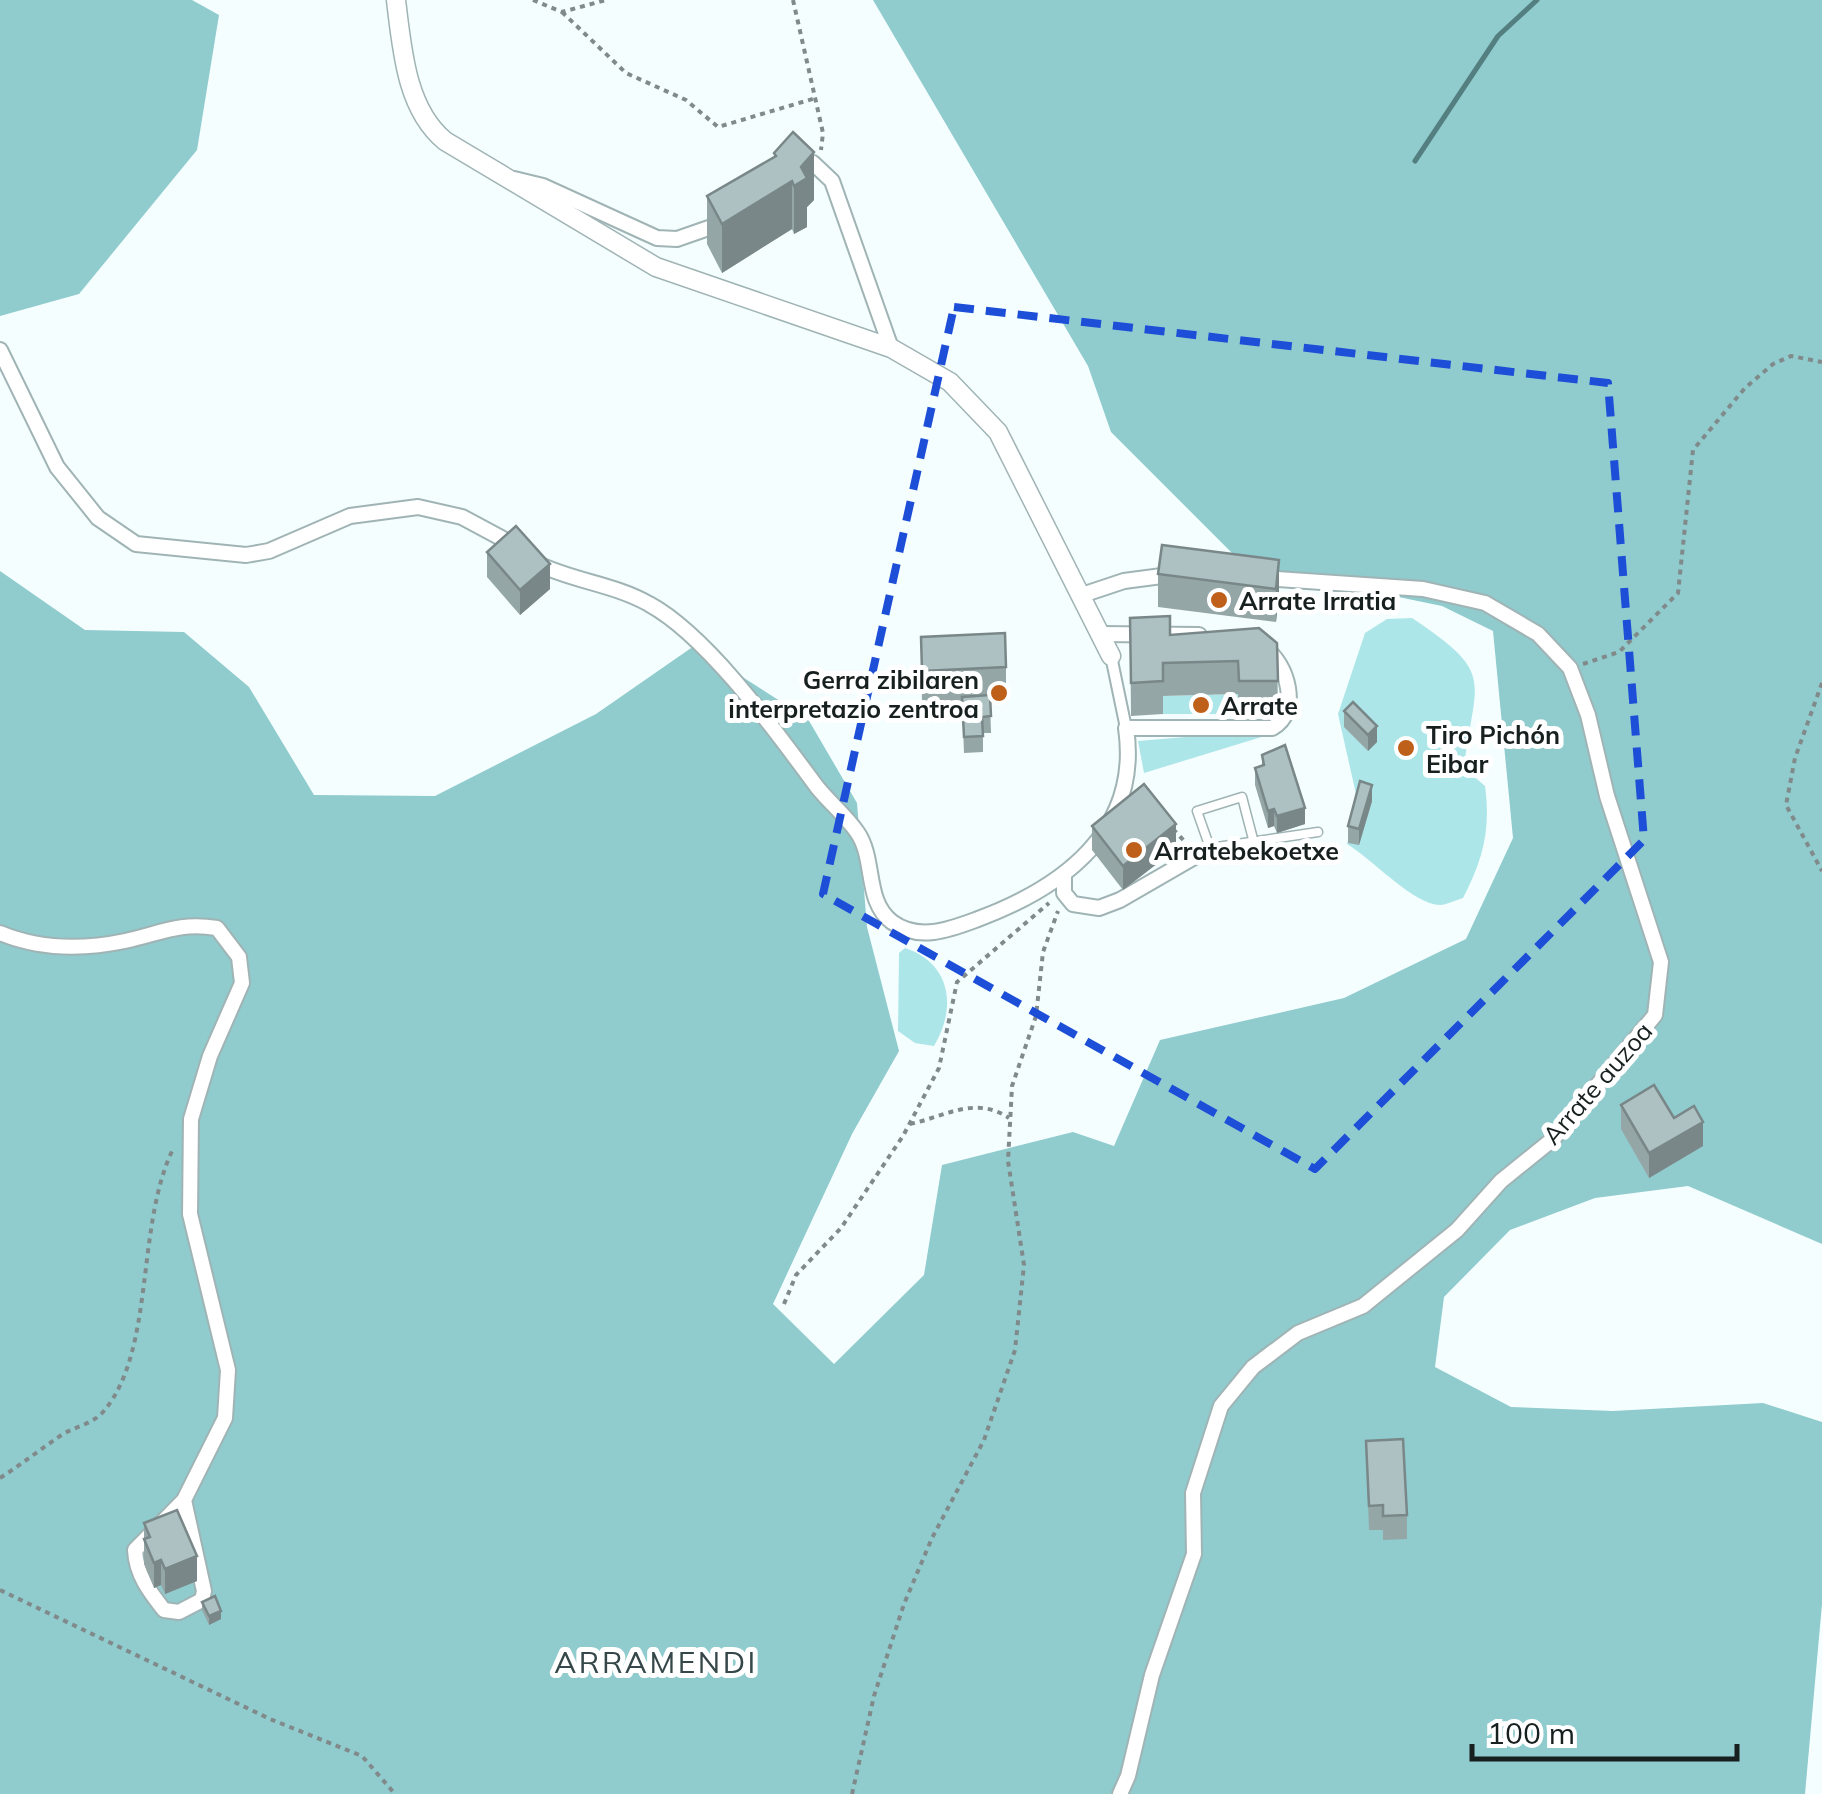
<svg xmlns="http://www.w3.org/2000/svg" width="1822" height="1794" font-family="Mulish,sans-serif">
	<rect width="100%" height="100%" fill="#f5fefe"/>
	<g fill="#ade6e9">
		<path d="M1412 618C1498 675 1474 679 1464 768L1485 786C1491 829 1483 860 1463 898 1456 900 1446 905 1440 905 1414 905 1371 858 1347 844L1358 803 1338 714 1365 633 1387 619Z"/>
		<path d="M1238 694 1239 714H1163V696Z"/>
		<path d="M1268 730V735L1144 773 1138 741Z"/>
		<path d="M905 948C951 963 957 1008 934 1046L915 1043 898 1031 899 953Z"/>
	</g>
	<g fill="#90cbce">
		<path d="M0 0H192L219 15 197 150 79 294 0 316Z"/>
		<path d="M873 0H1822V1244L1688 1186 1595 1198 1510 1230 1444 1297 1435 1367 1511 1407 1613 1411 1763 1403 1822 1422V1604L1805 1794H0V571L85 630 184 632 249 687 314 795 435 796 596 714 694 646 808 719 857 803 867 927 899 1051 852 1134 773 1304 834 1364 924 1275 942 1165 1073 1132 1114 1146 1160 1040 1344 998 1466 939 1513 838 1493 631 1442 606 1244 565 1111 432 1088 366Z"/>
	</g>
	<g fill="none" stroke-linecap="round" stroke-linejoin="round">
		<path stroke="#547f81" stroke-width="5" d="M1415 161 1498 36 1537 0"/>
		<g stroke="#a0b4b5" stroke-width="11">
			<path id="service" d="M1254 843 1242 797 1197 811 1210 848 1318 832"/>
		</g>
		<g stroke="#a0b4b5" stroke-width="14">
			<path id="pedestrian" d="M1111 656 1126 728"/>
		</g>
		<g stroke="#a0b4b5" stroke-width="18">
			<g id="minor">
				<path d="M799 172 813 163 832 181 891 348"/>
				<path d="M514 179 543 186 657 238 677 239 723 223"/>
				<path d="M0 350 57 467 98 518 136 544 246 555 269 551 350 516 418 507 462 517 516 546"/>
				<path d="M536 563C572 581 614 584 649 604 708 636 777 733 817 787 830 803 846 816 857 832 876 859 864 901 892 922 919 942 951 929 978 919 1064 887 1141 830 1126 728H1272C1302 712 1287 662 1264 648"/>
				<path d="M1082 595 1124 581 1177 574"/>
				<path d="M1101 634 1199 635"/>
				<path d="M1064 876V893L1073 904 1099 908 1120 900 1210 848"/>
				<path d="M0 933C41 950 82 950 125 941 162 933 178 922 217 928L239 957 242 983 210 1056 191 1119 190 1214 228 1370 225 1418 184 1500 135 1550C136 1574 149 1591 164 1610L179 1612 202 1600 204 1591 184 1500"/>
				<path d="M1120 1794 1128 1776 1152 1675 1194 1554 1193 1493 1221 1406 1253 1367 1298 1333 1363 1306 1457 1230 1501 1181 1553 1139 1655 1015 1661 962 1607 796 1588 715 1570 668 1538 634 1485 603 1423 589 1263 578"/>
			</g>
		</g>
		<g stroke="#a0b4b5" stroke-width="21">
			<path id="tertiary" d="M396 0C402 49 406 109 445 141L656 267 891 348 950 382 998 432 1111 656"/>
		</g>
		<g stroke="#818a8a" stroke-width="4" stroke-dasharray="5 5" stroke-linecap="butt">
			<path d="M533 0 562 12 606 0"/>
			<path d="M793 0 823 133 821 150"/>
			<path d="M562 12 626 73 686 100 718 127 816 98"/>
			<path d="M1583 664 1619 652 1678 593 1693 450 1745 388 1773 364 1791 356 1822 362"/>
			<path d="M1822 683 1795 758 1786 805 1822 871"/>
			<path d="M1173 829 1187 844"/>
			<path d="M910 1124C944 1117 975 1095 1009 1118"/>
			<path d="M784 1304 796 1275 841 1228 903 1136 939 1068 957 982 1049 903"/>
			<path d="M0 1478C22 1464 42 1448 63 1434 77 1426 92 1424 103 1412 156 1351 135 1224 174 1147"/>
			<path d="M0 1590 270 1719 362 1756 395 1794"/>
			<path d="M852 1794 874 1696 904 1604 932 1538 984 1440 1015 1350 1024 1265 1008 1161 1012 1086 1036 1016 1043 952 1058 911"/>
		</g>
		<use href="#service" stroke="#fff" stroke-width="8"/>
		<use href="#pedestrian" stroke="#fff" stroke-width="10"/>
		<use href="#minor" stroke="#fff" stroke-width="14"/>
		<use href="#tertiary" stroke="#fff" stroke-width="18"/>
	</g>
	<g fill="#95a6a7">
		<path d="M774 153 814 200 807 207V227L794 234 792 229 722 273 707 244V196L774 157Z"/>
		<path d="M487 552 550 589 520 615 487 577Z"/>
		<path d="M1279 560V593L1276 622 1158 607V574Z"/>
		<path d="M1130 618 1170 635 1277 643 1278 713 1239 714 1238 694 1163 696V714L1131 716Z"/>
		<path d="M921 637 1006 667V699L990 700 991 733H983V752L964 753 962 701 922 703Z"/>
		<path d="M1344 711 1377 742 1368 751 1344 727Z"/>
		<path d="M1262 755 1305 824 1277 833 1274 826 1268 828 1255 785V768L1262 766Z"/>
		<path d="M1372 801 1359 845 1348 843V826Z"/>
		<path d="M1092 826 1176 849 1123 890 1092 850Z"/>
		<path d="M1621 1105 1674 1118 1703 1146 1649 1178 1621 1129Z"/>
		<path d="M1366 1441 1407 1515V1539L1383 1540V1530H1369Z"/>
		<path d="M144 1523 197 1581 165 1594 161 1585 154 1588 144 1564Z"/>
		<path d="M202 1602 221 1619 209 1625 202 1610Z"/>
	</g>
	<g fill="#798788">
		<path d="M814 152V200L807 207V227L794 234V186L801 167Z"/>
		<path d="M792 181V229L722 273V224Z"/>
		<path d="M1279 560V593L1276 622V589Z"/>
		<path d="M550 564V589L520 615V590Z"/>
		<path d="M1377 726V742L1368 751V735Z"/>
		<path d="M1372 785V801L1359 845V829Z"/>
		<path d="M1305 808V824L1277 833V816Z"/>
		<path d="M1274 809V826L1268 828V811Z"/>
		<path d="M1176 824V849L1123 890V866Z"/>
		<path d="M1703 1122V1146L1649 1178V1153Z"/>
		<path d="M197 1556V1581L165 1594V1569Z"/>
		<path d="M161 1560V1585L154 1588V1563Z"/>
		<path d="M221 1611V1619L209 1625V1616Z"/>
	</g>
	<g fill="#adc1c2" stroke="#798788" stroke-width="2.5">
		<path d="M793 132 814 152 801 167 807 178 794 186 792 181 722 224 707 196 776 156 774 153Z"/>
		<path d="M516 526 550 564 520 590 487 552Z"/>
		<path d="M1162 545 1279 560 1276 589 1158 574Z"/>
		<path d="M1170 616V635L1259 628 1277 643 1278 681H1239L1238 661 1163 663V681L1131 683 1130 618Z"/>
		<path d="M1005 633 1006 667 922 671 921 637Z"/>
		<path d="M990 695 991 716 982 717 983 736 964 737 962 697Z"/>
		<path d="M1353 702 1377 726 1368 735 1344 711Z"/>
		<path d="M1285 745 1305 808 1277 816 1274 809 1268 811 1255 768 1264 765 1262 755Z"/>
		<path d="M1360 781 1372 785 1359 829 1348 826Z"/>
		<path d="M1144 784 1176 824 1123 866 1092 826Z"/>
		<path d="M1654 1085 1674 1118 1694 1106 1703 1122 1649 1153 1621 1105Z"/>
		<path d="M1403 1439 1407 1515 1383 1516V1505L1369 1506 1366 1441Z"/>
		<path d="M177 1510 197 1556 165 1569 161 1560 154 1563 144 1539 150 1537 144 1523Z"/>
		<path d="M215 1596 221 1611 209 1616 202 1602Z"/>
	</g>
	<path fill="none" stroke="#1d4ed8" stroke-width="8" stroke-dasharray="20 12" stroke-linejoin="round" d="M954 307 1608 383 1644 840 1315 1169 823 894Z"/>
	<g fill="#be5f1a" stroke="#fff" stroke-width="4">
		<circle cx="1219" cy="600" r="10"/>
		<circle cx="999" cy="693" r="10"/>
		<circle cx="1201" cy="705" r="10"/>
		<circle cx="1406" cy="748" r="10"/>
		<circle cx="1134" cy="850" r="10"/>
	</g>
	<g text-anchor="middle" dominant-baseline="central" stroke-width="10" stroke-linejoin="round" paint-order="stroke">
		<g font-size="25" font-weight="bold" fill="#171f1f" stroke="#fff" text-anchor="start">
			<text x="1239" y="600">Arrate Irratia</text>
			<text x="979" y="679" text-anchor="end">Gerra zibilaren<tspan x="979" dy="29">interpretazio zentroa</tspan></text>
			<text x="1221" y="705">Arrate</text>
			<text x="1426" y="734">Tiro Pichón<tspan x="1426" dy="29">Eibar</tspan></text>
			<text x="1154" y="850">Arratebekoetxe</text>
		</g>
		<g font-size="25" fill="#171f1f" stroke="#fff">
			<text transform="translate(1597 1083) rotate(-49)">Arrate auzoa</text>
		</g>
		<g font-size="30" letter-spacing="2.5" fill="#354748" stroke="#fff">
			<text x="656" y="1662">ARRAMENDI</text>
		</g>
	</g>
	<path d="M1472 1744v15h265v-15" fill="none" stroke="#171f1f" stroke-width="5"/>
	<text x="1487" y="1744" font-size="30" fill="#171f1f" stroke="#ffffff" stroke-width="8" paint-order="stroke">100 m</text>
</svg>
